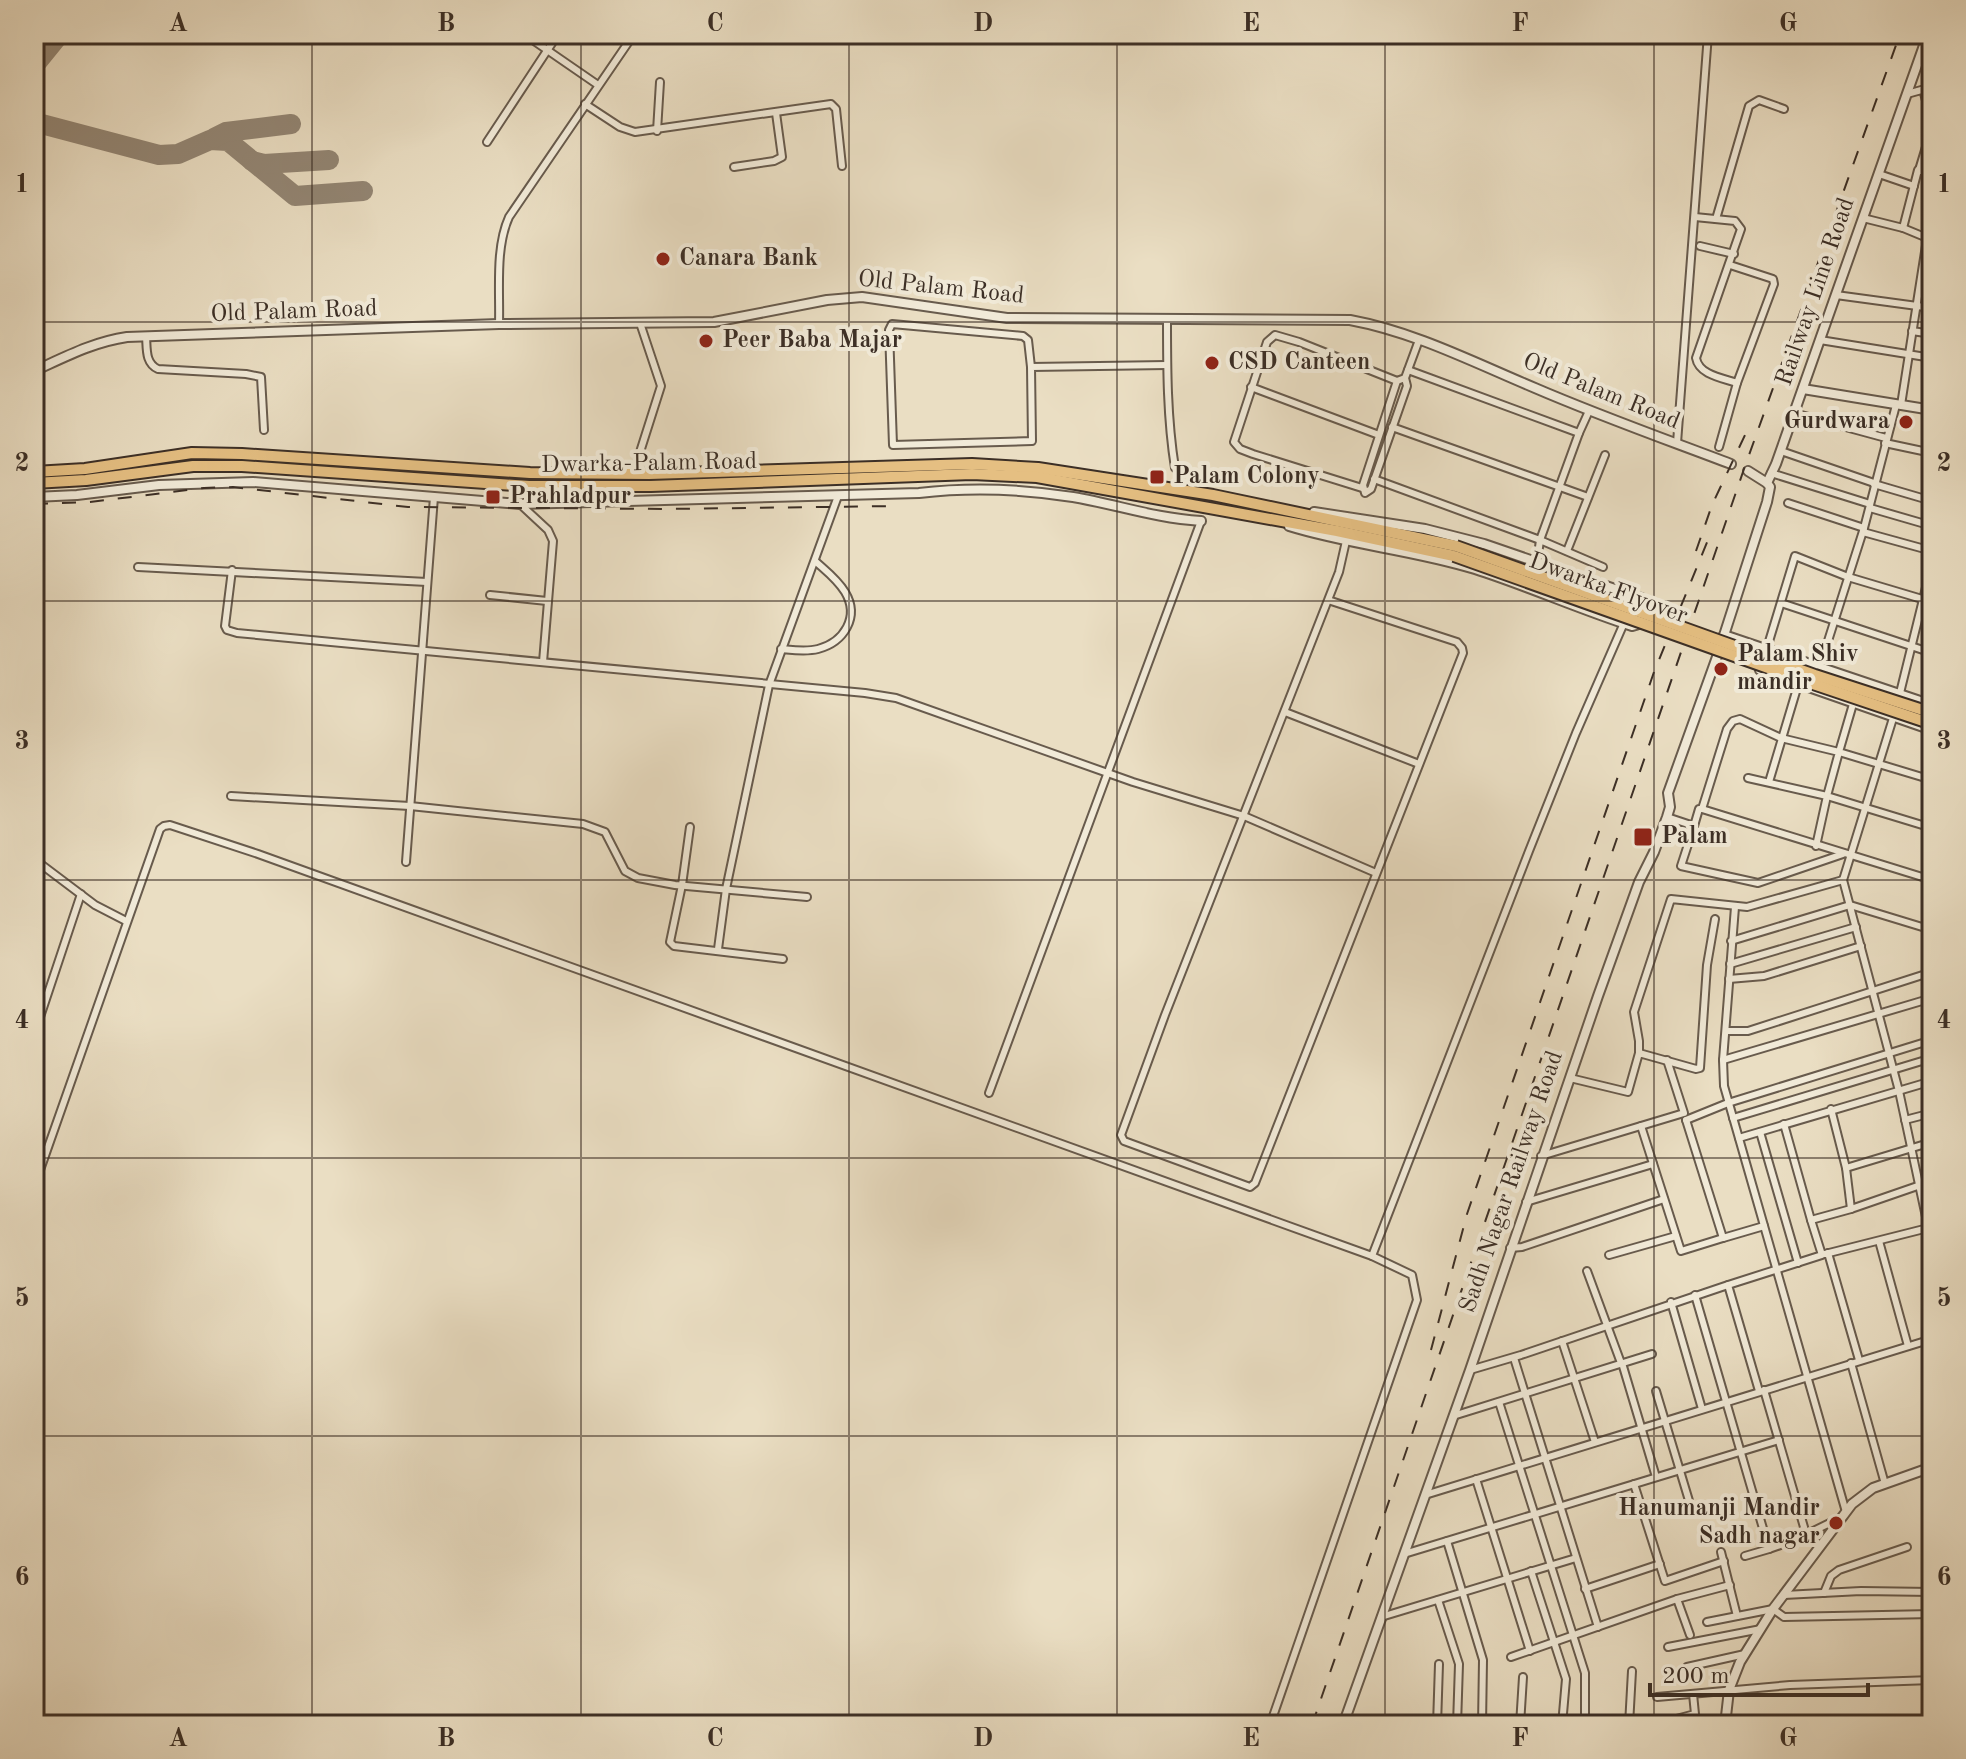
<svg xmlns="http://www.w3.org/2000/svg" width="1966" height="1759" font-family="'Old Standard TT',serif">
	<rect width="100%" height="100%" fill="#eadec3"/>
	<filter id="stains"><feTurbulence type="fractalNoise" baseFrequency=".0025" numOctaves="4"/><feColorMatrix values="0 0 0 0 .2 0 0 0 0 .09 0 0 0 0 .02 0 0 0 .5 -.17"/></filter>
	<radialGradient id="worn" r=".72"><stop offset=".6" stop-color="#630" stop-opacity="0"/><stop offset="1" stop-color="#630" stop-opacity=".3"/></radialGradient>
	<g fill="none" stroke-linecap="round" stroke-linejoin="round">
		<g stroke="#938674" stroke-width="20">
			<path d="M34 66 60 34"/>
			<path d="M34 122 159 155 178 154 210 140 228 141 295 196 363 191"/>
			<path d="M214 138 226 132 291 124"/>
			<path d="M252 161 264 164 329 160"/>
		</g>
		<g stroke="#685b4d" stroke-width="10">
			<g id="minor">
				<path d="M524 34 598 85"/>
				<path d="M1837 34 1845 36 1849 34"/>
				<path d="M1923 90 1932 122"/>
				<path d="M1907 94 1932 87"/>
				<path d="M585 104 620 127 635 132 831 104 836 109 842 166"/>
				<path d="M657 131 660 82"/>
				<path d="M487 142 558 34"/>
				<path d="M734 167 774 161 782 157 776 113"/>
				<path d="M1919 170 1932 127"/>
				<path d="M1879 174 1914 186"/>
				<path d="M1695 217 1735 221 1741 229 1696 358C1699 375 1722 378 1737 383"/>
				<path d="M1863 218 1903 228 1918 170 1932 174"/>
				<path d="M1716 219 1749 106 1759 100 1784 109"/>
				<path d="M1903 228 1932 240"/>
				<path d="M1700 246 1734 254"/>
				<path d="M1836 295 1932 308"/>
				<path d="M1167 318C1167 368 1167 418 1175 468"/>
				<path d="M499 324C500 290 495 248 509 217L634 34"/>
				<path d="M1912 331 1932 334"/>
				<path d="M146 336C147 349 145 363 158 369L246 374 261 377 264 430"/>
				<path d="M1820 340 1932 358"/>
				<path d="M1031 367 1028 340 1023 336 892 324 889 330 893 445 1032 441 1031 367 1167 365"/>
				<path d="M1405 378 1397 381 1363 485 1365 493 1371 489 1407 386 1405 378 1419 340"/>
				<path d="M1251 387 1379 435"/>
				<path d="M1901 405 1927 239"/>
				<path d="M1794 413 1886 438"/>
				<path d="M1392 427 1588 497"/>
				<path d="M1579 433 1589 411"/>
				<path d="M1677 443 1708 34"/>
				<path d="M1885 443 1932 453"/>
				<path d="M1719 447 1737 383 1774 284 1773 279 1730 265"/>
				<path d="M1781 451 1874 483"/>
				<path d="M1771 473 1870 504"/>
				<path d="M633 474 661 386 640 323"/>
				<path d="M1374 479 1540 540 1579 433 1408 370"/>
				<path d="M1874 484 1932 501"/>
				<path d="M1362 488 1253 454 1240 449 1234 442 1267 342 1275 335 1299 342 1397 381"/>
				<path d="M1788 503 1864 528"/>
				<path d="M520 504 548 530 553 541 543 662"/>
				<path d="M1870 508 1932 526"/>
				<path d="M1863 532 1932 551"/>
				<path d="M1567 551 1605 455"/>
				<path d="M1537 562 1540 540 1603 567"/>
				<path d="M138 567 427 582"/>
				<path d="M232 570 225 626 227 630 237 633 865 693 896 698 1133 782 1244 816 1376 873"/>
				<path d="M490 595 547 601"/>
				<path d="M1328 600 1457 642 1462 648 1463 653 1255 1183 1250 1187 1124 1141 1121 1135 1165 1015 1339 572 1346 541"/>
				<path d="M1781 603 1932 653"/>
				<path d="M1767 648 1795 556 1848 577 1932 602"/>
				<path d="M781 649C793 650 806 652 818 649 844 642 860 617 845 592 837 579 826 571 815 561"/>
				<path d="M1820 666 1864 528 1896 405"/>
				<path d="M1899 697 1932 563"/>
				<path d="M1853 704 1839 752 1932 780"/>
				<path d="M1285 712 1419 764"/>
				<path d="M1894 715 1843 880 1899 1091 1932 1245"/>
				<path d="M1748 778 1827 796 1816 846"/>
				<path d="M1769 782 1798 685"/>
				<path d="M231 796 410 806 583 824 605 832 625 871 638 878 675 885 807 897"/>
				<path d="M1702 809 1932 880"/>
				<path d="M1667 817 1694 826 1699 809H1702L1727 729 1733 721 1740 719 1781 738 1839 752 1827 796 1932 828"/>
				<path d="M1694 826 1681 866 1758 883 1843 854"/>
				<path d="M690 827 682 885 670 942 674 946 783 959"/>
				<path d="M34 859 95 905 126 921"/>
				<path d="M406 862 434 497"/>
				<path d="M1735 907 1723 1060 1724 1086 1846 1512"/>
				<path d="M1731 941 1850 905 1932 930"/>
				<path d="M718 949 726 889 769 685 838 496"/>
				<path d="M1730 964 1856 927"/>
				<path d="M1729 979 1764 976 1861 946"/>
				<path d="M1726 1031H1748L1932 972"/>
				<path d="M34 1035 81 894"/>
				<path d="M1639 1053V1041L1634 1012 1671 899 1747 907 1843 880"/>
				<path d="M1723 1060 1932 998"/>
				<path d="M1570 1078 1628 1092 1639 1053 1696 1069 1700 1068 1707 965 1715 919"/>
				<path d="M989 1093 1201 521"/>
				<path d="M1831 1109 1846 1168 1932 1142"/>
				<path d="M1733 1118 1932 1058"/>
				<path d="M1686 1120 1728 1103 1932 1040"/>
				<path d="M1686 1120 1723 1238 1764 1226"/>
				<path d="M1905 1120 1932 1113"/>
				<path d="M1784 1124 1811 1220 1851 1209 1932 1181"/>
				<path d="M1641 1126 1681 1251 1723 1238"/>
				<path d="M1760 1132 1798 1263"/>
				<path d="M1739 1138 1932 1081"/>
				<path d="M1541 1156 1684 1113 1667 1060"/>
				<path d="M1846 1168 1851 1209"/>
				<path d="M34 1187 160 829 164 826 170 825 258 854 1372 1256 1412 1275 1417 1300 1270 1725"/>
				<path d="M1526 1202 1653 1164"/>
				<path d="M1879 1241 1908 1346"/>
				<path d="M1510 1248 1522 1247 1664 1199"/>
				<path d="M1828 1253 1859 1360"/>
				<path d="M1825 1254 1928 1228"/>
				<path d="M1609 1255 1676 1236"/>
				<path d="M1372 1256 1529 851 1576 733 1624 623"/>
				<path d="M1587 1271 1621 1363"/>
				<path d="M1695 1295 1769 1549 1795 1540 1842 1517"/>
				<path d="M1671 1302 1702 1409"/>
				<path d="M1562 1341 1595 1442"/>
				<path d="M1514 1358 1598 1627"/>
				<path d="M1622 1363 1656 1477"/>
				<path d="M1851 1363 1885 1484"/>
				<path d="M1470 1370 1521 1355 1728 1285"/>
				<path d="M1764 1390 1806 1534"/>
				<path d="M1656 1391 1690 1504"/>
				<path d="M1759 1391 1728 1285 1822 1255 1811 1220"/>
				<path d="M1499 1402 1585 1673V1725"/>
				<path d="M1453 1416 1652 1354"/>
				<path d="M1476 1479 1530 1651"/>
				<path d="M1634 1484 1665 1581 1724 1561"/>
				<path d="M1425 1495 1932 1339"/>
				<path d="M1447 1541 1483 1660 1482 1725"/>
				<path d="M1721 1552 1737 1616"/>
				<path d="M1404 1554 1779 1440"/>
				<path d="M1745 1556 1769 1549"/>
				<path d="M1531 1571 1566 1679 1562 1725"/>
				<path d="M1585 1589 1660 1564"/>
				<path d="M1824 1593 1831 1576 1839 1570 1907 1547"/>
				<path d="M1784 1595 1861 1591 1932 1592"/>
				<path d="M1677 1599 1690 1635"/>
				<path d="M1438 1600 1459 1664 1457 1725"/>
				<path d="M1381 1617 1576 1558"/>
				<path d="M1707 1622 1773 1609 1784 1617 1932 1614"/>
				<path d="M1668 1647 1761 1629"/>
				<path d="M1511 1657 1677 1599 1730 1585"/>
				<path d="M1687 1667 1745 1654"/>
				<path d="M1657 1697 1790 1685 1932 1680"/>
				<path d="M1661 1723 1695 1714 1693 1694"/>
				<path d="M1437 1725 1439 1664"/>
				<path d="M1520 1725 1523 1677"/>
				<path d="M1629 1725 1632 1671"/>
				<path d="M1914 1725 1932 1724"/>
			</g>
		</g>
		<g stroke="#685b4d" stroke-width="12">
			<g id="tertiary">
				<path d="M34 371C65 357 93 342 127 337L499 324 714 322 827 300 862 297 1007 318 1350 320C1415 332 1475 363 1535 388 1600 416 1665 439 1731 464"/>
				<path d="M1803 389 1932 410"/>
				<path d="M1748 471 1767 483"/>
				<path d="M34 497 77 495 159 485 253 482 520 504 919 493C971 487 1022 489 1073 497 1119 505 1154 518 1201 521"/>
				<path d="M1289 526C1350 545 1414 550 1475 569 1528 586 1579 609 1632 626 1643 624 1650 618 1649 606L1641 598 1484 544 1425 529 1314 512"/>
				<path d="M1724 635 1932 705"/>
				<path d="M1760 670 1932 730"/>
				<path d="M1343 1725 1470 1370 1598 996 1639 882 1654 852 1667 817 1670 807 1668 793 1718 654 1767 502 1770 487 1767 483 1776 464 1928 34"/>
				<path d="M1725 1725 1729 1690 1740 1662 1773 1609 1852 1504 1873 1488 1932 1467"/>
			</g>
		</g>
		<g stroke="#3c2f26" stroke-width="14">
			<g id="primary">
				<path d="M34 472 85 469 192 453 242 454 530 473 649 474 972 464 1038 468 1213 495 1456 546"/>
				<path d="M34 483 86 480 193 466H242L529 486H651L972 474 1037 477 1337 531 1454 556"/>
			</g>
		</g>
		<use href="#minor" stroke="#f1ead8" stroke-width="6"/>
		<use href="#tertiary" stroke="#f1ead8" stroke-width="8"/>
		<use href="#primary" stroke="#e5bf82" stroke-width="10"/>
		<g stroke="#3c2f26" stroke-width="2" stroke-dasharray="14 14" stroke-linecap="butt">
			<path d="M34 504 90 502 204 488 233 487 408 507 666 509 898 506"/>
			<path d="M1696 551 1712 505 1745 435"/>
			<path d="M1431 1350 1467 1214 1654 672 1708 540"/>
			<path d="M1312 1725 1744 469 1900 34"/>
		</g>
		<g stroke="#3c2f26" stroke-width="14" stroke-linecap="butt">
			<g id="primary-bridge">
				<path d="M1456 546 1815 675 1932 713"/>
				<path d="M1454 556 1813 684 1932 724"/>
			</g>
		</g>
		<use href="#primary-bridge" stroke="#e5bf82" stroke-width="10"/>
	</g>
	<path fill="none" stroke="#3c2f26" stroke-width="2" stroke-opacity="0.55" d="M312 34V1725M581 34V1725M849 34V1725M1117 34V1725M1385 34V1725M1654 34V1725M34 322H1932M34 601H1932M34 880H1932M34 1158H1932M34 1436H1932"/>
	<g fill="#8f2418" stroke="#f1ead8" stroke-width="3">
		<circle cx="663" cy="259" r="8"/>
		<circle cx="706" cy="341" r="8"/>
		<circle cx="1212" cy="363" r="8"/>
		<circle cx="1906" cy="422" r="8"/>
		<rect x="1149" y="469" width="16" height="16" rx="4"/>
		<rect x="485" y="489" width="16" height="16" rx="4"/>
		<circle cx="1721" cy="669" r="8"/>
		<rect x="1633" y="827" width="20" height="20" rx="4"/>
		<circle cx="1836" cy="1523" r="8"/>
	</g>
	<g text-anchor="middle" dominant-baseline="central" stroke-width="8" stroke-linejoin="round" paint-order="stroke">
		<g font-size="24" font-weight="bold" fill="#3c2f26" stroke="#f1ead8" text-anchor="start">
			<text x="679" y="259">Canara Bank</text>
			<text x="722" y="341">Peer Baba Majar</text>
			<text x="1228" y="363">CSD Canteen</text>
			<text x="1890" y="422" text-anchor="end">Gurdwara</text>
			<text x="1173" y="477">Palam Colony</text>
			<text x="509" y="497">Prahladpur</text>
			<text x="1737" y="655">Palam Shiv<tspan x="1737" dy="28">mandir</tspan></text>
			<text x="1661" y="837">Palam</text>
			<text x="1820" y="1509" text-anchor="end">Hanumanji Mandir<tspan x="1820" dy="28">Sadh nagar</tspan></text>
		</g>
		<g font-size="24" fill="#3c2f26" stroke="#f1ead8">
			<text transform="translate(941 288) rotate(6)">Old Palam Road</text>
			<text transform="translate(1816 292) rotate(-71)">Railway Line Road</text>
			<text transform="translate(294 312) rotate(-2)">Old Palam Road</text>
			<text transform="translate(1601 392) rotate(22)">Old Palam Road</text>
			<text transform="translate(649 464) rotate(-1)">Dwarka-Palam Road</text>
			<text transform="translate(1608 589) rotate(20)">Dwarka Flyover</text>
			<text transform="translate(1512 1182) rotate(-71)">Sadh Nagar Railway Road</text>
		</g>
	</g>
	<rect width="1966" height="1759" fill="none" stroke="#eadec3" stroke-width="88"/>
	<path d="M1650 1683v12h218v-12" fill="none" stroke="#3c2f26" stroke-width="4"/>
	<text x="1662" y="1683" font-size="24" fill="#3c2f26" stroke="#f1ead8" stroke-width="6" paint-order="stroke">200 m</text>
	<rect x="44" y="44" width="1878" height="1671" fill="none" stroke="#3c2f26" stroke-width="3"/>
	<g font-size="26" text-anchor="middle" font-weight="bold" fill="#3c2f26">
		<text x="178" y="31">A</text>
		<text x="446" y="31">B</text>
		<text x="715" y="31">C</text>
		<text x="983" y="31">D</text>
		<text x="1251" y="31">E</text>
		<text x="1520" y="31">F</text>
		<text x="1788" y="31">G</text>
		<text x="22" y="192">1</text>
		<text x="1944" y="192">1</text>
		<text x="22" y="471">2</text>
		<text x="1944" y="471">2</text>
		<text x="22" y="749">3</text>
		<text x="1944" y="749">3</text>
		<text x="22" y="1028">4</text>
		<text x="1944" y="1028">4</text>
		<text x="22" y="1306">5</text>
		<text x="1944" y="1306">5</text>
		<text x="22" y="1585">6</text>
		<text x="1944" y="1585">6</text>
		<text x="178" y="1746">A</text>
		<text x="446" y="1746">B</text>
		<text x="715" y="1746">C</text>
		<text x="983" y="1746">D</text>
		<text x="1251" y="1746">E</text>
		<text x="1520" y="1746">F</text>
		<text x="1788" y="1746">G</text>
	</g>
	<rect width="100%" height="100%" filter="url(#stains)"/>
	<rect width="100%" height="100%" fill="url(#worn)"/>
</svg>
